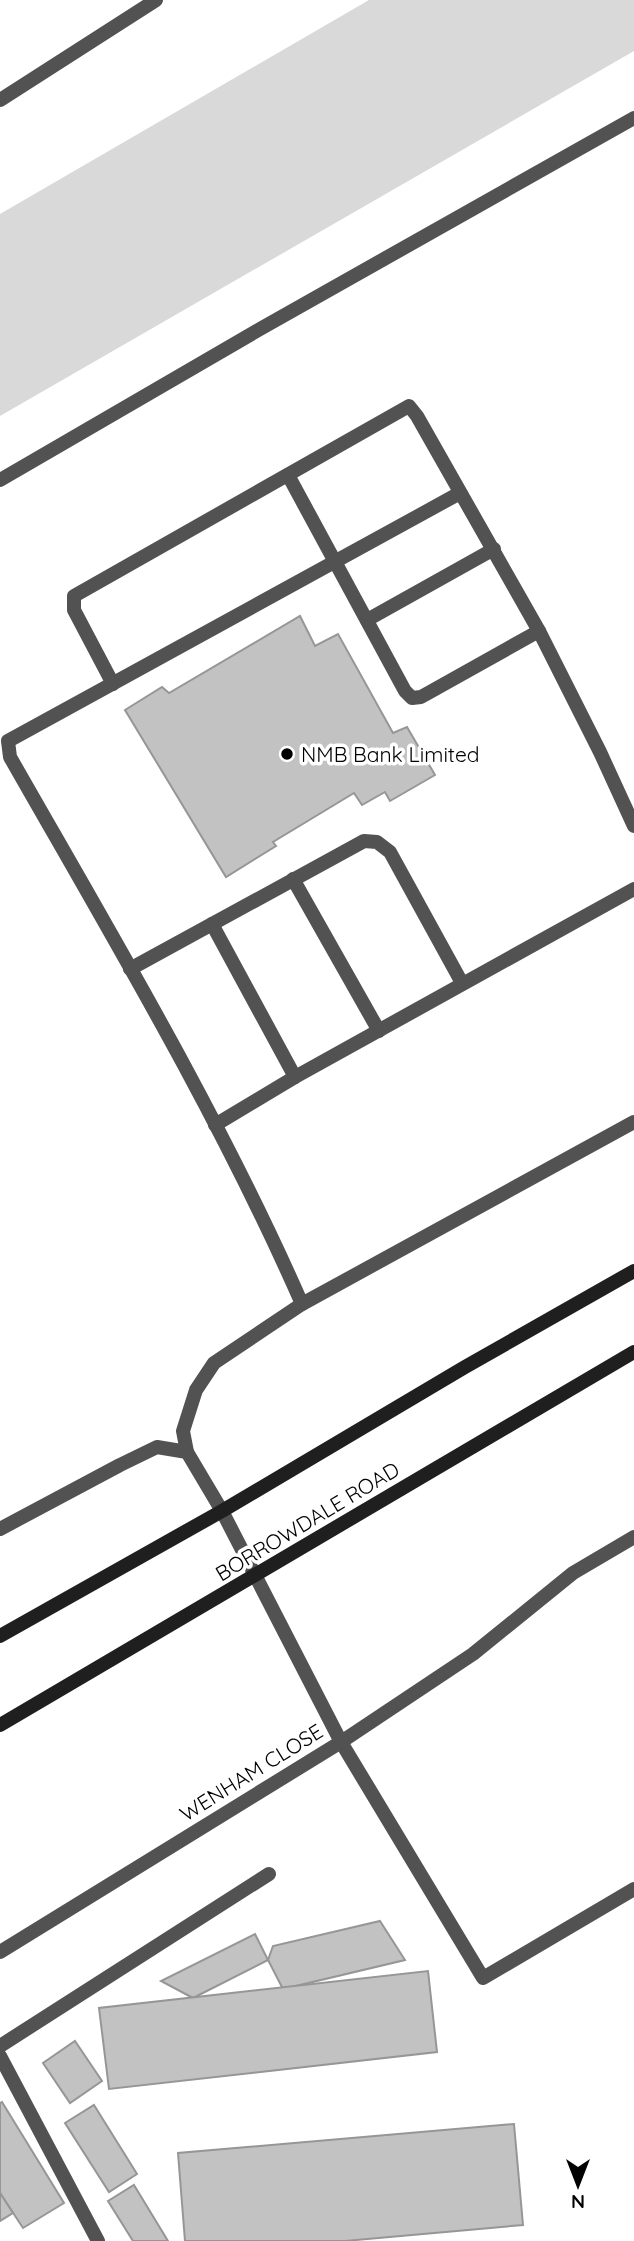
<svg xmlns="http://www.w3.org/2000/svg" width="634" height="2241" font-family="Quicksand,sans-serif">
	<rect width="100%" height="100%" fill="#fff"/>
	<path fill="#d9d9d9" d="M369 0H634V51L0 416V214Z"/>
	<g fill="#c2c2c2" stroke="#969696" stroke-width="2">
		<path d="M300 616 315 646 338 634 393 733 407 727 435 775 390 801 385 792 362 805 354 793 273 842 276 846 226 877 125 710 162 687 169 693Z"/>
		<path d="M380 1921 405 1960 283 1989 268 1960 273 1946Z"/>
		<path d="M255 1934 268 1960 193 1998 161 1981Z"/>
		<path d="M428 1971 437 2052 109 2089 99 2008Z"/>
		<path d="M75 2041 102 2081 70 2103 43 2063Z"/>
		<path d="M2 2102 64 2203 23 2228 0 2193V2103Z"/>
		<path d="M94 2105 137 2174 109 2192 65 2123Z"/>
		<path d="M514 2124 523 2225 345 2241H185L178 2153Z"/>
		<path d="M134 2185 168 2241H133L108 2201Z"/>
		<path d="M0 2193 13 2213 0 2221Z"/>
	</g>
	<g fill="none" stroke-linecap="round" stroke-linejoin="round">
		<g stroke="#525252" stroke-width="14">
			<path d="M0 100 156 0"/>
			<path d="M288 475 405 691 412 698 421 697 539 631"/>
			<path d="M0 480 260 329 634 118"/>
			<path d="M367 620 494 549"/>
			<path d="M113 684 74 610V596L409 406 417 416 539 631 600 752 634 826"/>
			<path d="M293 879 379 1031"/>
			<path d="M212 924 295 1077"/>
			<path d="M130 969 364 841 377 842 390 852 462 983"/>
			<path d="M215 1125 295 1077 634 889"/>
			<path d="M302 1304C219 1115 112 936 10 757L8 741 460 493"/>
			<path d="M187 1452 183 1431 196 1390 214 1363 302 1304 634 1122"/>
			<path d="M341 1742 483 1978 634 1889"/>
			<path d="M0 2046 269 1874"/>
			<path d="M0 2056 98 2241"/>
		</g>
		<g stroke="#525252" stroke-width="14">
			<path d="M0 1529 120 1465 157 1447 187 1452 222 1511 341 1742 0 1952"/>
			<path d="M341 1742 473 1654 573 1573 634 1537"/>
		</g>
		<g stroke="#1f1f1f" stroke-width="14">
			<path d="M0 1636 222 1511 465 1367 634 1271"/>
			<path d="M0 1725 634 1352"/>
		</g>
	</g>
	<circle fill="#000" stroke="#fff" stroke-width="2.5" cx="287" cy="754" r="7"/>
	<g text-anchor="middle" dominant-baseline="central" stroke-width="7" stroke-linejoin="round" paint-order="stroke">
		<g font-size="21" fill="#000" stroke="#fff" text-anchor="start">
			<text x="301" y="754">NMB Bank Limited</text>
		</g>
		<g font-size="21" fill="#000" stroke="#fff">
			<text transform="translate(307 1521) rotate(-31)">BORROWDALE ROAD</text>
			<text transform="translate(251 1772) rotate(-32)">WENHAM CLOSE</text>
		</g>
	</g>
	<g transform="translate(578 2185) rotate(180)" stroke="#ffffff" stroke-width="5" paint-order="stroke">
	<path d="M0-5L12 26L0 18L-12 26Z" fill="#000000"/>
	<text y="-10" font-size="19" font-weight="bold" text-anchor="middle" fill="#000000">N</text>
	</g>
</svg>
